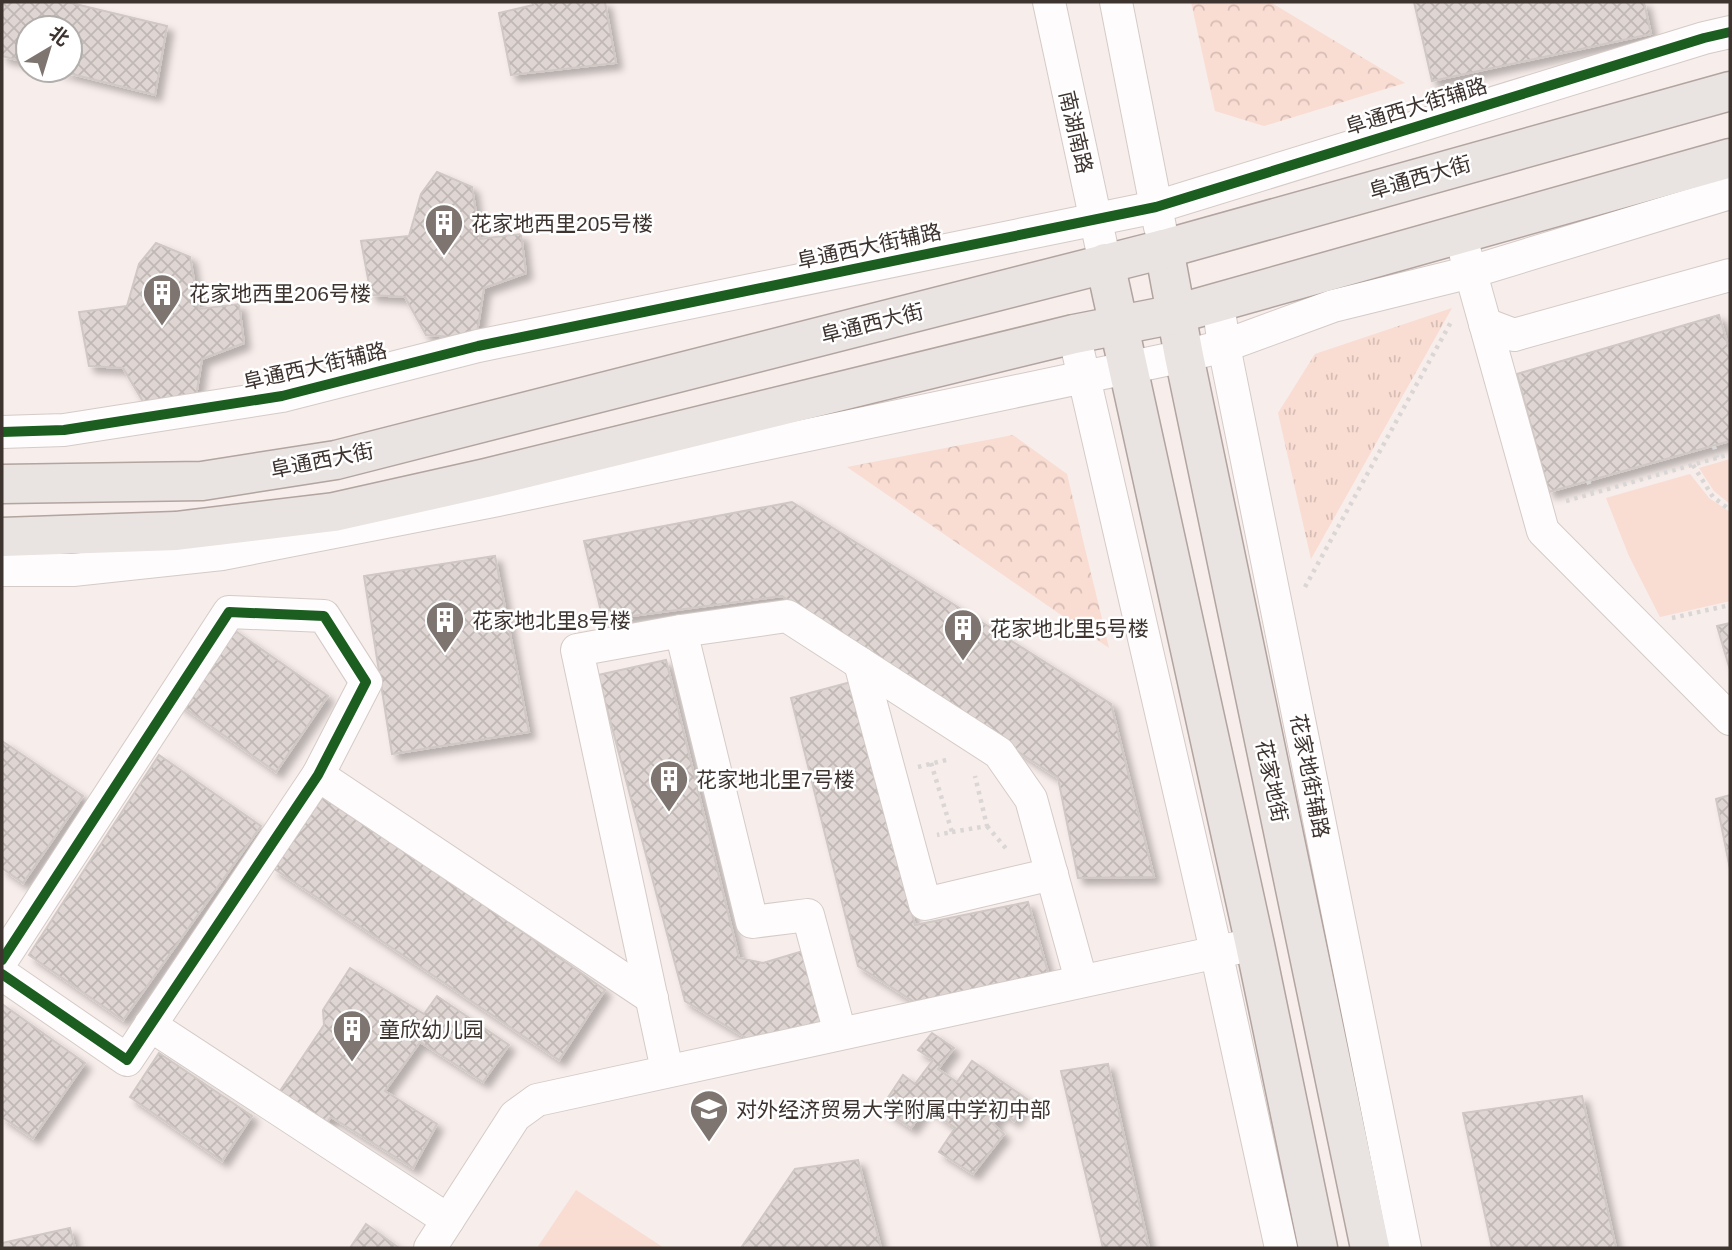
<svg xmlns="http://www.w3.org/2000/svg" width="1732" height="1250" font-family="Arial,'Noto Sans SC',sans-serif">
	<defs>
		<pattern id="forest-crowns" width="20" height="18" patternUnits="userSpaceOnUse" patternTransform="scale(1.75)"><rect width="20" height="18" fill="#f9dcd2"/><path d="M2 6a3 3 0 1 1 6 0M12 15a3 3 0 1 1 6 0" fill="none" stroke="#d6bdb5"/></pattern>
		<pattern id="park-tufts" width="24" height="20" patternUnits="userSpaceOnUse" patternTransform="scale(1.75)"><rect width="24" height="20" fill="#f9dcd2"/><path d="M3 7l-1-3M5 7V3M7 7l1-3M15 17l-1-3M17 17v-4M19 17l1-3" fill="none" stroke="#d6bdb5"/></pattern>
		<pattern id="building-cross-hatch" width="8" height="8" patternUnits="userSpaceOnUse" patternTransform="scale(1.75)"><rect width="8" height="8" fill="#dfd6d3"/><path d="M0 0l8 8M0 8l8-8" fill="none" stroke="#c0b8b5"/></pattern>
		<filter id="shadow"><feDropShadow dx="6" dy="6" stdDeviation="3.5" flood-color="#0004"/></filter>
	</defs>
	<rect width="100%" height="100%" fill="#f7edea"/>
	<g fill="#f9dcd2">
		<path d="M1730 459V504L1714 491 1699 468Z"/>
		<path d="M1690 474 1709 498 1730 512V601L1660 617 1629 556 1606 498Z"/>
		<path d="M576 1190 664 1248H537Z"/>
	</g>
	<g fill="url(#forest-crowns)">
		<path d="M1191 2H1270L1405 83 1264 126 1215 111Z"/>
		<path d="M1013 435 1067 474 1109 648 847 467Z"/>
	</g>
	<path fill="url(#park-tufts)" d="M1452 308 1311 559 1278 413 1315 354Z"/>
	<g fill="url(#building-cross-hatch)" stroke="#d0c8c5" stroke-width="2" filter="url(#shadow)">
		<path d="M2 2H67L167 26 155 95 56 70H70V28H28V63L2 56Z"/>
		<path d="M532 2H605L616 63 511 75 499 13 533 5Z"/>
		<path d="M1414 2H1644L1651 34 1432 81Z"/>
		<path d="M437 172 472 187 480 239 521 234 526 273 484 288 476 339 426 335 405 297 371 295 361 241 409 236 421 194Z"/>
		<path d="M156 243 190 257 199 309 239 304 244 343 202 359 194 409 145 405 123 368 89 366 79 312 127 306 139 264Z"/>
		<path d="M1719 315 1730 352V441L1549 492 1517 374Z"/>
		<path d="M792 502 1111 704 1154 877 1078 878 1058 778 782 596 603 620 584 541Z"/>
		<path d="M495 556 529 732 392 754 364 576Z"/>
		<path d="M1730 623V670L1717 626Z"/>
		<path d="M227 625 328 696 276 772 175 701Z"/>
		<path d="M666 660 739 958 763 963 803 951 823 1029 753 1042 685 1001 598 675Z"/>
		<path d="M851 682 915 925 1028 902 1050 979 919 1005 858 966 791 698Z"/>
		<path d="M2 741 83 796 23 883 2 868Z"/>
		<path d="M159 755 261 826 123 1020 29 955Z"/>
		<path d="M326 793 605 990 559 1060 273 868Z"/>
		<path d="M1730 795V869L1716 799Z"/>
		<path d="M350 968 424 1014 437 996 509 1045 483 1082 420 1042 385 1091 437 1124 413 1168 331 1117 325 1125 278 1094 324 1025 323 1010Z"/>
		<path d="M2 1004 85 1063 33 1138 2 1117Z"/>
		<path d="M932 1033 954 1048 938 1069 957 1082 972 1061 1027 1099 1014 1121 1003 1112 993 1124 1004 1134 973 1174 939 1152 955 1128 927 1107 911 1128 881 1108 903 1075 915 1084 933 1060 918 1050Z"/>
		<path d="M159 1053 252 1116 222 1161 130 1097Z"/>
		<path d="M1108 1064 1149 1248H1103L1061 1071Z"/>
		<path d="M1582 1096 1616 1248H1492L1463 1113Z"/>
		<path d="M858 1160 881 1248H741L795 1169Z"/>
		<path d="M366 1224 399 1248H350Z"/>
		<path d="M70 1228 75 1248H2V1243Z"/>
	</g>
	<g fill="none" stroke-linecap="round" stroke-linejoin="round">
		<g stroke="#d4cbc8" stroke-width="34">
			<g id="minor">
				<path d="M1049 2 1105 263"/>
				<path d="M1116 2 1160 227"/>
				<path d="M1465 252 1543 531 1730 719"/>
				<path d="M1218 303 1224 346 1405 1248"/>
				<path d="M1485 324 1514 335 1730 275"/>
				<path d="M1074 334 1216 951 1281 1248"/>
				<path d="M2 432 64 430 282 396 478 346 1156 207 1704 38 1730 32"/>
				<path d="M2 570H73L222 554 498 500 1184 356 1224 346 1333 306 1471 272 1730 193"/>
				<path d="M681 631 752 922 808 915 840 1033"/>
				<path d="M860 663 925 904 1052 874"/>
				<path d="M318 775 652 998"/>
				<path d="M2 960 229 612 324 616 366 682 318 775 127 1060 2 974"/>
				<path d="M150 1025 448 1220"/>
				<path d="M667 1070 577 650 681 631 787 616 999 753 1031 799 1081 980"/>
				<path d="M430 1248 515 1116 537 1100 1236 948"/>
			</g>
		</g>
		<g stroke="#b2a49f" stroke-width="41">
			<g id="major">
				<path d="M1164 249 1184 356 1370 1248"/>
				<path d="M1105 263 1255 945 1318 1248"/>
				<path d="M2 484 202 481 336 460 1164 249 1730 91"/>
				<path d="M2 537 176 531 334 512 486 478 1074 334 1176 314 1730 158"/>
			</g>
		</g>
		<g stroke="#d9d6d5" stroke-width="4.5" stroke-dasharray="3.5 5" stroke-linecap="butt">
			<path d="M1714 446 1717 458"/>
			<path d="M1693 465 1713 497 1730 510"/>
			<path d="M1588 481 1593 494"/>
			<path d="M1566 501 1730 454"/>
			<path d="M1305 587 1451 322"/>
			<path d="M1672 618 1730 605"/>
			<path d="M931 763 952 832 937 835"/>
			<path d="M918 767 950 759"/>
			<path d="M987 826 1009 852"/>
			<path d="M952 832 987 826 975 776"/>
		</g>
		<use href="#minor" stroke="#fefcfc" stroke-width="32"/>
		<use href="#major" stroke="#e9e3e1" stroke-width="38"/>
		<g stroke="#fff" stroke-width="15">
			<g id="cycleway">
				<path d="M2 432 64 430 282 396 478 346 1156 207 1704 38 1730 32"/>
				<path d="M2 960 229 612 324 616 366 682 318 775 127 1060 2 974"/>
			</g>
		</g>
		<use href="#cycleway" stroke="#1b5e20" stroke-width="10"/>
	</g>
	<defs>
		<g id="building-pin" transform="scale(2.0125)"><path d="M0 17L-7.5 6A9.5 9.5 0 1 1 7.5 6Z" fill="#7e7571" stroke="#fff"/><path d="M-4-6H4V6H1V3H-1V6H-4ZM-2.5-4.3h1.7v1.8h-1.7ZM.8-4.3h1.7v1.8H.8ZM-2.5-1h1.7V.8h-1.7ZM.8-1h1.7V.8H.8Z" fill="#fff"/></g>
		<g id="school-pin" transform="scale(2.0125)"><path d="M0 17L-7.5 6A9.5 9.5 0 1 1 7.5 6Z" fill="#7e7571" stroke="#fff"/><path d="M0-5L7-2L0 1L-7-2ZM-4 1L0 2.5L4 1V4Q0 6-4 4Z" fill="#fff"/></g>
	</defs>
	<g fill-rule="evenodd">
		<use href="#building-pin" x="444" y="223"/>
		<use href="#building-pin" x="162" y="293"/>
		<use href="#building-pin" x="445" y="620"/>
		<use href="#building-pin" x="963" y="628"/>
		<use href="#building-pin" x="669" y="779"/>
		<use href="#building-pin" x="352" y="1029"/>
		<use href="#school-pin" x="709" y="1109"/>
	</g>
	<g text-anchor="middle" dominant-baseline="central" stroke-width="5" stroke-linejoin="round" paint-order="stroke">
		<g font-size="21" fill="#3d3430" stroke="#fff">
			<text transform="translate(1416 106) rotate(-17)">阜通西大街辅路</text>
			<text transform="translate(1076 132) rotate(77)">南湖南路</text>
			<text transform="translate(1420 177) rotate(-16)">阜通西大街</text>
			<text transform="translate(869 246) rotate(-12)">阜通西大街辅路</text>
			<text transform="translate(872 323) rotate(-14)">阜通西大街</text>
			<text transform="translate(315 366) rotate(-13)">阜通西大街辅路</text>
			<text transform="translate(322 460) rotate(-11)">阜通西大街</text>
			<text transform="translate(1310 776) rotate(79)">花家地街辅路</text>
			<text transform="translate(1272 781) rotate(78)">花家地街</text>
		</g>
		<g font-size="21" fill="#3d3430" stroke="#fff" text-anchor="start">
			<text x="471" y="223">花家地西里205号楼</text>
			<text x="189" y="293">花家地西里206号楼</text>
			<text x="472" y="620">花家地北里8号楼</text>
			<text x="990" y="628">花家地北里5号楼</text>
			<text x="696" y="779">花家地北里7号楼</text>
			<text x="379" y="1029">童欣幼儿园</text>
			<text x="736" y="1109">对外经济贸易大学附属中学初中部</text>
		</g>
	</g>
	<rect width="1732" height="1250" fill="none" stroke="#3d3430" stroke-width="7"/>
	<g transform="translate(49 49) rotate(38)"><circle r="33" fill="#ffffff" stroke="#b1aeac" stroke-width="2"/>
	<path d="M0-5L12 26L0 18L-12 26Z" fill="#7e7571"/>
	<text y="-10" font-size="19" font-weight="bold" text-anchor="middle" fill="#3d3430">北</text>
	</g>
</svg>
